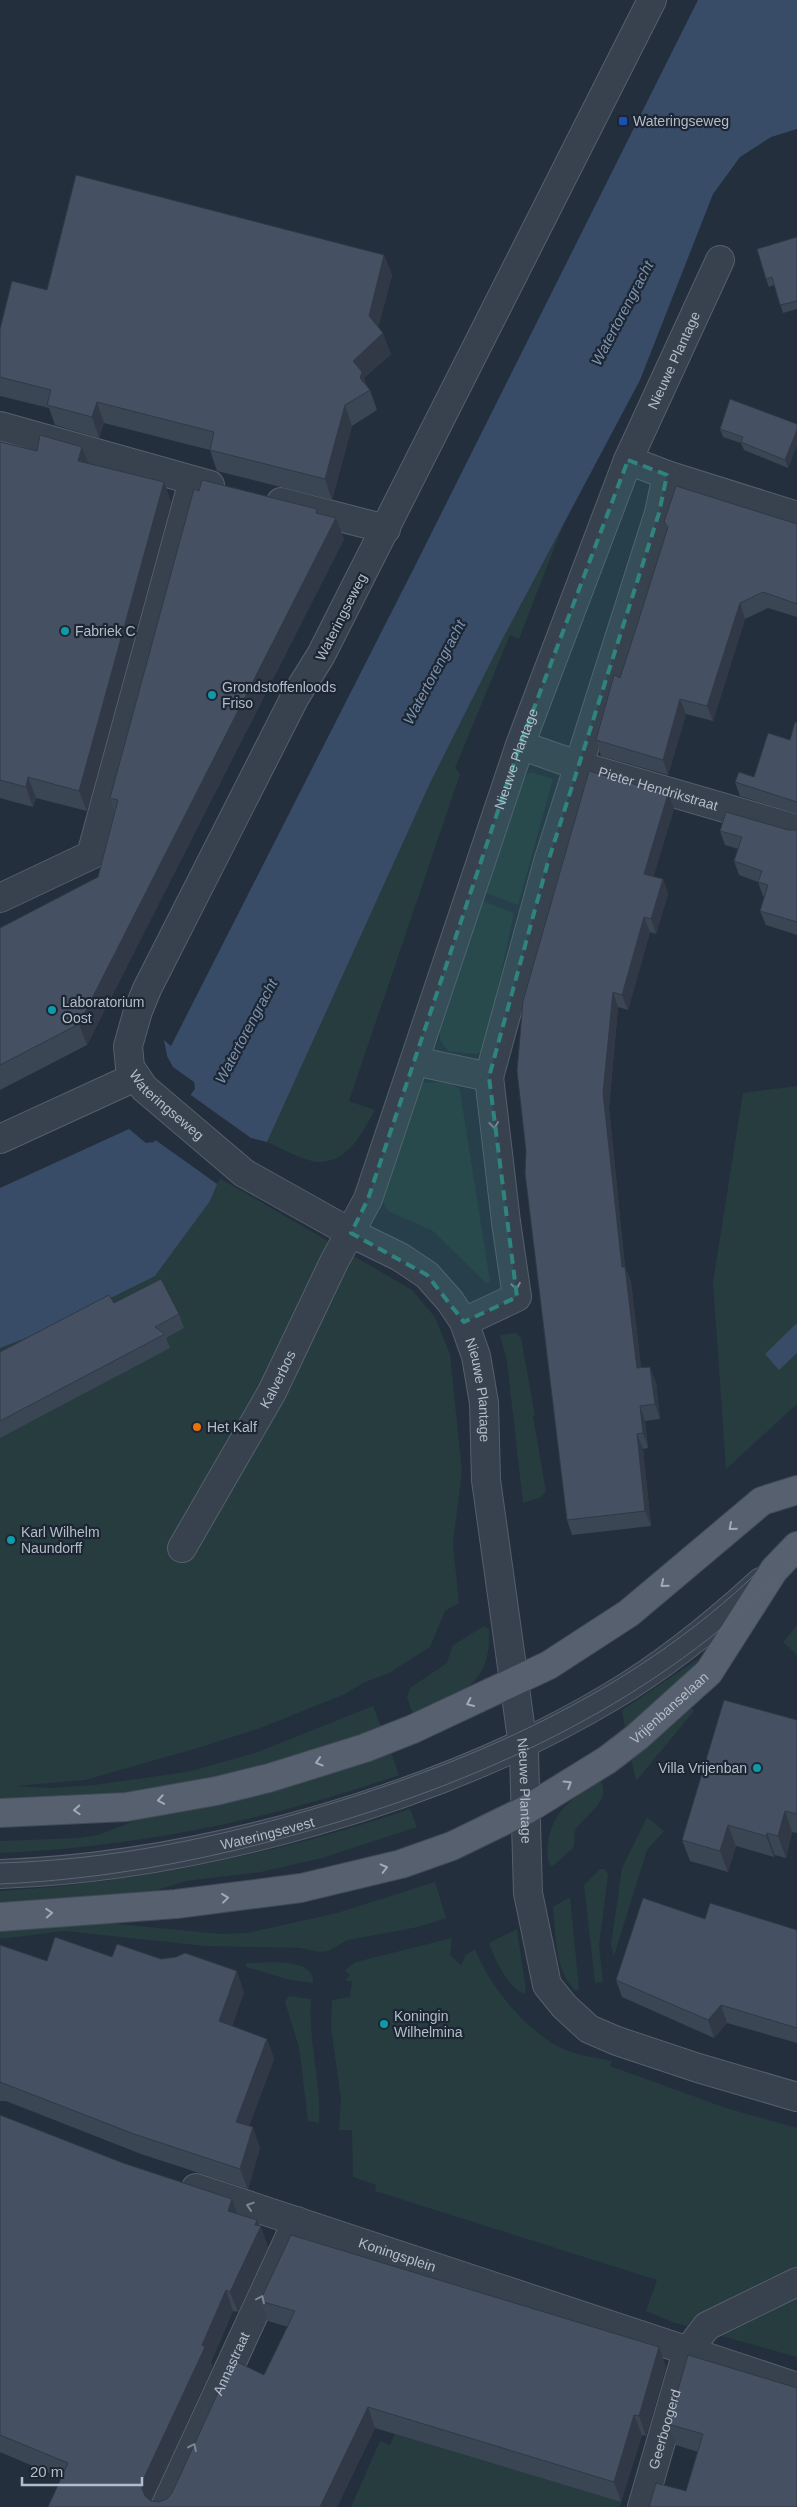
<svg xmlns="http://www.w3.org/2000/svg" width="797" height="2507" font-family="Arial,sans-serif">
	<rect width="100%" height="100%" fill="#242f3e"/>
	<g fill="#263c3f">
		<path d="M564 523 519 639 510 635 455 768 460 774 349 1101 375 1110C362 1133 349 1162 318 1162 306 1162 279 1147 267 1142L431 781 502 640Z"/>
		<path d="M530 772 553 779 518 905 486 893 517 788 524 777Z"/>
		<path d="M483 901 514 913 486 1043 481 1052 475 1054 448 1051 440 1040V1030Z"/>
		<path d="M423 1083C436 1083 452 1079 460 1091L490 1282 486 1283 433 1231 388 1211 383 1201 417 1089Z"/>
		<path d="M797 1086V1404L726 1469 713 1282 743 1093Z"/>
		<path d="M218 1177 412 1290 435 1317 450 1354 462 1472 453 1544 459 1603 445 1611 430 1647 389 1673 363 1683 345 1694 263 1727 201 1747 85 1780 16 1786 50 1788 94 1785 187 1772 255 1753 373 1706 382 1729 310 1756 155 1792 0 1803V1345L155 1276 210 1201Z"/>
		<path d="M516 1333 521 1338 535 1415 533 1416 546 1492 539 1498 523 1503 507 1362 500 1335Z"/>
		<path d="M484 1626 489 1629C492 1689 457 1693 413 1714L407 1697 410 1688 447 1663 452 1647 455 1644Z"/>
		<path d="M797 1626V1655L783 1642Z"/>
		<path d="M704 1655 706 1657 639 1719 625 1728 622 1710Z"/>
		<path d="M690 1707 694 1711 636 1781 630 1754Z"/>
		<path d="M390 1750 399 1775C270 1820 136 1847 0 1853V1841L78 1838 98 1835 160 1811Z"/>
		<path d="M600 1780C613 1800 586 1814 576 1829 573 1835 576 1842 573 1848L553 1866 550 1865C547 1858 547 1849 548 1842 553 1810 575 1796 600 1780Z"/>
		<path d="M410 1809 417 1827 322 1858 261 1872 185 1881 131 1899 0 1908V1891C141 1882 277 1854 410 1809Z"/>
		<path d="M647 1817 664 1831 647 1850 614 1956 611 1945 622 1868Z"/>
		<path d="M600 1869H604L608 1874 599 1945 603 1982 595 1983 584 1885Z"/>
		<path d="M435 1882 446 1918 418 1927 348 1940 328 1951 319 1952 300 1948 205 1946 65 1931 0 1939V1926L97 1922 220 1934 247 1933 337 1913Z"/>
		<path d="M570 1897 579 1989 576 1991C554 1972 556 1933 553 1907Z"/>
		<path d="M517 1929 526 1991 524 1994C506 1985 496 1961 489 1943Z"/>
		<path d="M452 1938 450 1955 461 1965 466 1955 475 1949C490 1987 526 2031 563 2049 578 2056 596 2057 612 2061L610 2066 726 2108 797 2128V2357L672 2322 646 2311 657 2280 375 2191 376 2185 353 2177 352 2130H339L341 2099 331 2027 332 2000 350 1997 352 1981H345L350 1975 345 1970 356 1962Z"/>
		<path d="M246 1963C264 1963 315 1956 313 1983L290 1980 246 1967Z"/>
		<path d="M289 1996 311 1999C308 2040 321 2081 319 2123L308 2121 299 2047 285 2002Z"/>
		<path d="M395 2434 621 2502 620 2507H351L380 2441 390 2445Z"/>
	</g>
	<g fill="#394c67">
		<path d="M698 0H797V129L771 137 740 157 713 194 640 380 502 640 431 781 267 1142 251 1138 217 1184 210 1201 155 1276 44 1331 0 1348V1188L129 1129 146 1143 154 1142 195 1089 194 1082 173 1067 167 1056 164 1040 171 1046 417 562Z"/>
		<path d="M797 1323V1353L779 1370 765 1354Z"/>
	</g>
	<path fill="#242f3e" d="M188 1093 251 1138 217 1184 154 1139Z"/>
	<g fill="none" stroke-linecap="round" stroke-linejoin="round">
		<g stroke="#565f6c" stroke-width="30">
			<g id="minor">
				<path id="s1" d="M652 0 321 655 295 697 147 989 138 1011 128 1046 130 1067 144 1088 244 1173 351 1233 400 1257 427 1275 450 1301 464 1322 476 1356 484 1403 486 1480 524 1753 528 1893 547 1985 564 2006 589 2029 617 2041 698 2068 797 2097"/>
				<path d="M0 426 210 485"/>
				<path d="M628 460 667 475 797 516"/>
				<path d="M281 502 386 529"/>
				<path id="s2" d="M520 745 577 765 797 829"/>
				<path d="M0 898 91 855 193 481"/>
				<path d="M415 1061 489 1077 548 862 659 513 667 475"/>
				<path d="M0 1139 135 1077"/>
				<path d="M464 1322 517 1297 506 1222 489 1077"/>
				<path id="s3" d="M182 1548 272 1392 334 1262 368 1199 520 745 628 460 720 260"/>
				<path id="s4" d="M0 1874C198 1867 442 1798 612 1696 666 1664 715 1624 761 1582"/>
				<path id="s5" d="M196 2188 797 2387"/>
				<path id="s6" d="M165 2507 297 2221"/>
				<path id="s7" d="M642 2507 687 2352 707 2326 797 2282"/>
			</g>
		</g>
		<g stroke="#414a57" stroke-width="30">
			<g id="major">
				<path d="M0 1813 126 1807 216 1791 269 1778 365 1748 413 1729 549 1665 629 1613 762 1501 797 1490"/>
				<path id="s8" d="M0 1917 176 1904 301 1888 401 1864 452 1846 526 1810 607 1760 637 1737 709 1672 774 1570 797 1546"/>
			</g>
		</g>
		<use href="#minor" stroke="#38414e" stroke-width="28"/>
		<use href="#major" stroke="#56606e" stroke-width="28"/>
		<g stroke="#5a6575" stroke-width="1">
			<path d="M0 1863C110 1860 218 1838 323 1806 500 1753 672 1672 797 1531"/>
			<path d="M0 1884C115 1879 228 1856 338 1822 509 1770 672 1690 797 1559"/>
		</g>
	</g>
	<g fill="#3b4654">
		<path d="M797 237V309L783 313 774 285 769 287 766 279Z"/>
		<path d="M384 255 392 275 378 328 391 354 364 378 367 387 370 390 377 410 352 426 332 500 217 471 210 450 104 423 99 438 55 425 49 408 0 396V329Z"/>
		<path d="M797 424V445L788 468 744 450 741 443 723 437 720 429Z"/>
		<path d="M0 442 164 482 171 502 87 811 36 798 33 807 0 798Z"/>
		<path d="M318 513 344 539 87 1045 0 1090V928L98 877 115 813 110 798Z"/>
		<path d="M664 522 797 524V617L768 608 745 619 713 721 686 714 668 775 601 756 596 740 620 678 639 619 667 530Z"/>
		<path d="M797 723V814L740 796 735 782 754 777 790 740Z"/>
		<path d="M674 809 653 877 663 879 668 894 656 934 650 932 628 1010 618 1007 609 1108 625 1267 631 1282 641 1368 656 1382 660 1419 645 1421 648 1448 643 1449 651 1526 572 1535 567 1520 525 1173Z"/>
		<path d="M796 830H797V935L766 925 760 911 765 897 763 896 758 882 739 875 734 861 738 849 725 845 720 831Z"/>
		<path d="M114 1303 179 1314 184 1328 166 1338 170 1348 0 1438V1352Z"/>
		<path d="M797 1720V1833L792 1832 786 1858 775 1855 774 1857 736 1846 728 1872 690 1861 682 1840Z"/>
		<path d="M705 1919 797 1930V2043L727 2023 714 2038 622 1997 616 1980Z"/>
		<path d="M0 1945 47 1961 112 1957 244 1992 232 2026 267 2039 274 2059 249 2126 260 2148 248 2189 141 2154 6 2101H0Z"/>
		<path d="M0 2115 123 2163 232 2199 237 2214 257 2220 268 2247 238 2312 233 2311 211 2362 212 2367 151 2501 159 2502 167 2499 264 2375 288 2327 268 2321 260 2301 666 2367 646 2436 642 2435 621 2502 375 2428 337 2507H48L61 2478 0 2452Z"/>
		<path d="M797 2388 686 2491 698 2452 676 2445 668 2424Z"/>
	</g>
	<g fill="#303945">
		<path d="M384 255 392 275 376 336 369 316Z"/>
		<path d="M383 333 391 354 364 378 368 390 361 381 353 361Z"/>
		<path d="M97 402 104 423 99 438 92 417Z"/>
		<path d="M345 405 352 426 332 500 325 479Z"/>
		<path d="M797 430V445L788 468 785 460Z"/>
		<path d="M82 447 90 468 78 461Z"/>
		<path d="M164 482 171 502 87 811 79 791Z"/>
		<path d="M336 518 344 539 87 1045 79 1024Z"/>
		<path d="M740 603 745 619 713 721 707 706Z"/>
		<path d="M680 699 686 714 668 775 663 760Z"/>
		<path d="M28 777 36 798 33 807 26 787Z"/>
		<path d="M668 794 674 809 650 889 644 874Z"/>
		<path d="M663 879 668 894 656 934 651 919Z"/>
		<path d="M644 917 650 932 628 1010 622 995Z"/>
		<path d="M613 992 618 1007 609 1108 625 1267 631 1282 643 1383 637 1368 622 1267 603 1093Z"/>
		<path d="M650 1367 656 1382 660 1419 655 1404Z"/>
		<path d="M640 1406 645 1421 648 1448 643 1433Z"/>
		<path d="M637 1434 643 1449 651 1526 645 1511Z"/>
		<path d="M785 1811 792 1832 786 1858 778 1836Z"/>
		<path d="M728 1825 736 1846 728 1872 720 1851Z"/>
		<path d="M767 1833 775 1855 774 1857 766 1836Z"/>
		<path d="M237 1971 244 1992 226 2041 219 2021Z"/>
		<path d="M721 2005 727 2023 714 2038 708 2020Z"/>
		<path d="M267 2039 274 2059 243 2143 236 2122Z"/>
		<path d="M253 2127 260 2148 248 2189 240 2169Z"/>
		<path d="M232 2199 239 2219 228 2211Z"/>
		<path d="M257 2220 260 2228 261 2226 268 2247 238 2312 230 2292Z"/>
		<path d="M226 2290 233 2311 211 2362 212 2367 151 2500 150 2507 142 2489 143 2480Z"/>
		<path d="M659 2347 666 2367 646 2436 639 2416Z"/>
		<path d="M368 2407 375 2428 337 2507H320Z"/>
		<path d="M634 2415 642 2435 621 2502 614 2482Z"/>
	</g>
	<g fill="#455162" stroke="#303945">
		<path d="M76 175 384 255 369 316 383 333 353 361 362 372 360 378 370 390 345 405 325 479 210 450 214 432 97 402 92 417 47 405 51 390 0 377V329L12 281 47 290Z"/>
		<path d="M797 237V301L780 305 772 277 766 279 757 249Z"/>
		<path d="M730 399 797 424V430L785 460 741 442 743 437 720 429Z"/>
		<path d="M40 435 82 447 78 461 164 482 79 791 28 777 26 787 0 780V442L37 451Z"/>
		<path d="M202 480 317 509 316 513 336 518 79 1024 0 1065V928L98 877 118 800 110 798 194 489 199 491Z"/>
		<path d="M676 486 797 524V604L763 592 740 603 707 706 680 699 663 760 596 740 614 675 620 678 639 619 668 527 664 522Z"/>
		<path d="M795 722 797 723V802L735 782 739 772 754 777 768 733 790 740Z"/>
		<path d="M589 771 668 794 644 874 663 879 651 919 644 917 622 995 613 992 603 1093 622 1267H625L637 1368 650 1367 655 1404 640 1406 643 1433 637 1434 645 1511 567 1520 525 1173 526 1151 517 1071 523 1001Z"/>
		<path d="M726 812 788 830H797V922L760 911 768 885 758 882 762 871 734 861 742 837 720 831Z"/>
		<path d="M161 1279 179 1314 155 1327 165 1334 0 1421V1352L109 1295 114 1303Z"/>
		<path d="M724 1700 797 1720V1814L785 1811 778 1836 767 1833 766 1836 728 1825 720 1851 682 1840Z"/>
		<path d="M643 1898 705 1919 710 1903 797 1930V2028L721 2005 708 2020 616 1980Z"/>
		<path d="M55 1937 112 1957 117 1944 161 1959 176 1957 185 1953 237 1971 219 2021 267 2039 236 2122 253 2127 240 2169 134 2134 0 2082V1945L47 1961Z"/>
		<path d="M0 2115 123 2163 232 2199 228 2211 257 2220 255 2225 261 2226 230 2292 226 2290 202 2345 205 2347 143 2480 142 2489 145 2496 151 2501 159 2502 167 2499 172 2493 233 2360 264 2375 295 2311 260 2301 291 2235 659 2347 639 2416 634 2415 614 2482 368 2407 320 2507H48L68 2463 0 2435Z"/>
		<path d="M688 2355 797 2388V2507H649L656 2483 686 2491 703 2434 668 2424Z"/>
	</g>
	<defs><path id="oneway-chevron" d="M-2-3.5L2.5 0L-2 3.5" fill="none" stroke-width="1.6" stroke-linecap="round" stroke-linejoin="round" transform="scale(1.25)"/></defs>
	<g stroke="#7c8592">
		<use href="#oneway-chevron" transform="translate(494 1125) rotate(84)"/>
		<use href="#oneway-chevron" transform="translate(516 1286) rotate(81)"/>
		<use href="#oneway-chevron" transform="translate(250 2206) rotate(-162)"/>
		<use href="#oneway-chevron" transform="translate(261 2299) rotate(-65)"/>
		<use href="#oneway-chevron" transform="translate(193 2447) rotate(-65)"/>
	</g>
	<g stroke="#a1aab7">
		<use href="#oneway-chevron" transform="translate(732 1527) rotate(139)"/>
		<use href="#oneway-chevron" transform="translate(664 1584) rotate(141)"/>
		<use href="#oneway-chevron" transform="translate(470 1703) rotate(155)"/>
		<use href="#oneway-chevron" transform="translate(319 1762) rotate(163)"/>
		<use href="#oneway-chevron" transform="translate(568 1784) rotate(-32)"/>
		<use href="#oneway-chevron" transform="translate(161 1800) rotate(170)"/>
		<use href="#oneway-chevron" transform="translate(77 1810) rotate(177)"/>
		<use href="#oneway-chevron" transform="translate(384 1868) rotate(-14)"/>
		<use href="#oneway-chevron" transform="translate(225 1898) rotate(-7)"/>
		<use href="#oneway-chevron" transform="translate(49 1913) rotate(-4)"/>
	</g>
	<path fill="#308480" fill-opacity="0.2" stroke="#308480" stroke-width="4" stroke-dasharray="10 6" stroke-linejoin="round" d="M628 460 667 475 659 513 548 862 489 1077 517 1297 464 1322 427 1275 351 1233 368 1199 520 745Z"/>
	<rect fill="#1a4fb4" stroke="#1d2633" stroke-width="2" x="618" y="116" width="10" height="10" rx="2.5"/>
	<g fill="#0f9aa8" stroke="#1d2633" stroke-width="2">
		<circle cx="65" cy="631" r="5"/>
		<circle cx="212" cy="695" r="5"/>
		<circle cx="52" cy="1010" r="5"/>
		<circle cx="11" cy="1540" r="5"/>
		<circle cx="757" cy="1768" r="5"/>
		<circle cx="384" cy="2024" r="5"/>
	</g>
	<circle fill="#e8710a" stroke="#1d2633" stroke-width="2" cx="197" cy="1427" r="5"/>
	<g text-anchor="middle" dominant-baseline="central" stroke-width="4.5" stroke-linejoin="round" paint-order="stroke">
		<g font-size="14" fill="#b4bcc9" stroke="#1d2633" text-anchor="start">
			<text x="633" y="121">Wateringseweg</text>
			<text x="75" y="631">Fabriek C</text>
			<text x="222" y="687">Grondstoffenloods<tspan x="222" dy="16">Friso</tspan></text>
			<text x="62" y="1002">Laboratorium<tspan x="62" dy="16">Oost</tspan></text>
			<text x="207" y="1427">Het Kalf</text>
			<text x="21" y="1532">Karl Wilhelm<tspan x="21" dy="16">Naundorff</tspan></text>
			<text x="747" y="1768" text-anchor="end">Villa Vrijenban</text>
			<text x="394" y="2016">Koningin<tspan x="394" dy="16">Wilhelmina</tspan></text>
		</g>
		<g font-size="14" fill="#b4bcc9" stroke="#1d2633">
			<text stroke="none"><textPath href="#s3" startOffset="1289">Nieuwe Plantage</textPath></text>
			<text transform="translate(341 617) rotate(-63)">Wateringseweg</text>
			<text stroke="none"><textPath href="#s3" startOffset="860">Nieuwe Plantage</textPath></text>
			<text stroke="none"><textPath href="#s2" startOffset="145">Pieter Hendrikstraat</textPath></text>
			<text stroke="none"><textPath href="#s1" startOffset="1245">Wateringseweg</textPath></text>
			<text stroke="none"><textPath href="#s3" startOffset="194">Kalverbos</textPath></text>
			<text stroke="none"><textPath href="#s1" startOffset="1688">Nieuwe Plantage</textPath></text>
			<text stroke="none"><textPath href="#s8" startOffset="718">Vrijenbanselaan</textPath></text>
			<text stroke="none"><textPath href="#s1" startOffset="2092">Nieuwe Plantage</textPath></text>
			<text stroke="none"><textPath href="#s4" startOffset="271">Wateringsevest</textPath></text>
			<text stroke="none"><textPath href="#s5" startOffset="212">Koningsplein</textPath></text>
			<text stroke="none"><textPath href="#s6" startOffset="158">Annastraat</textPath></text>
			<text stroke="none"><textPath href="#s7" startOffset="81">Geerboogerd</textPath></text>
		</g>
		<g font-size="15" font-style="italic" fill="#7c92b1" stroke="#1d2633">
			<text transform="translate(622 313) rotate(-62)">Watertorengracht</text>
			<text transform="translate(434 672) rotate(-62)">Watertorengracht</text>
			<text transform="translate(246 1031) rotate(-62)">Watertorengracht</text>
		</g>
	</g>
	<path d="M22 2477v8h120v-8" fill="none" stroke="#b4bcc9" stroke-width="2.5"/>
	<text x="30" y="2477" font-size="15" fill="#b4bcc9" stroke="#1d2633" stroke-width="4" paint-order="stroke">20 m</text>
</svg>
